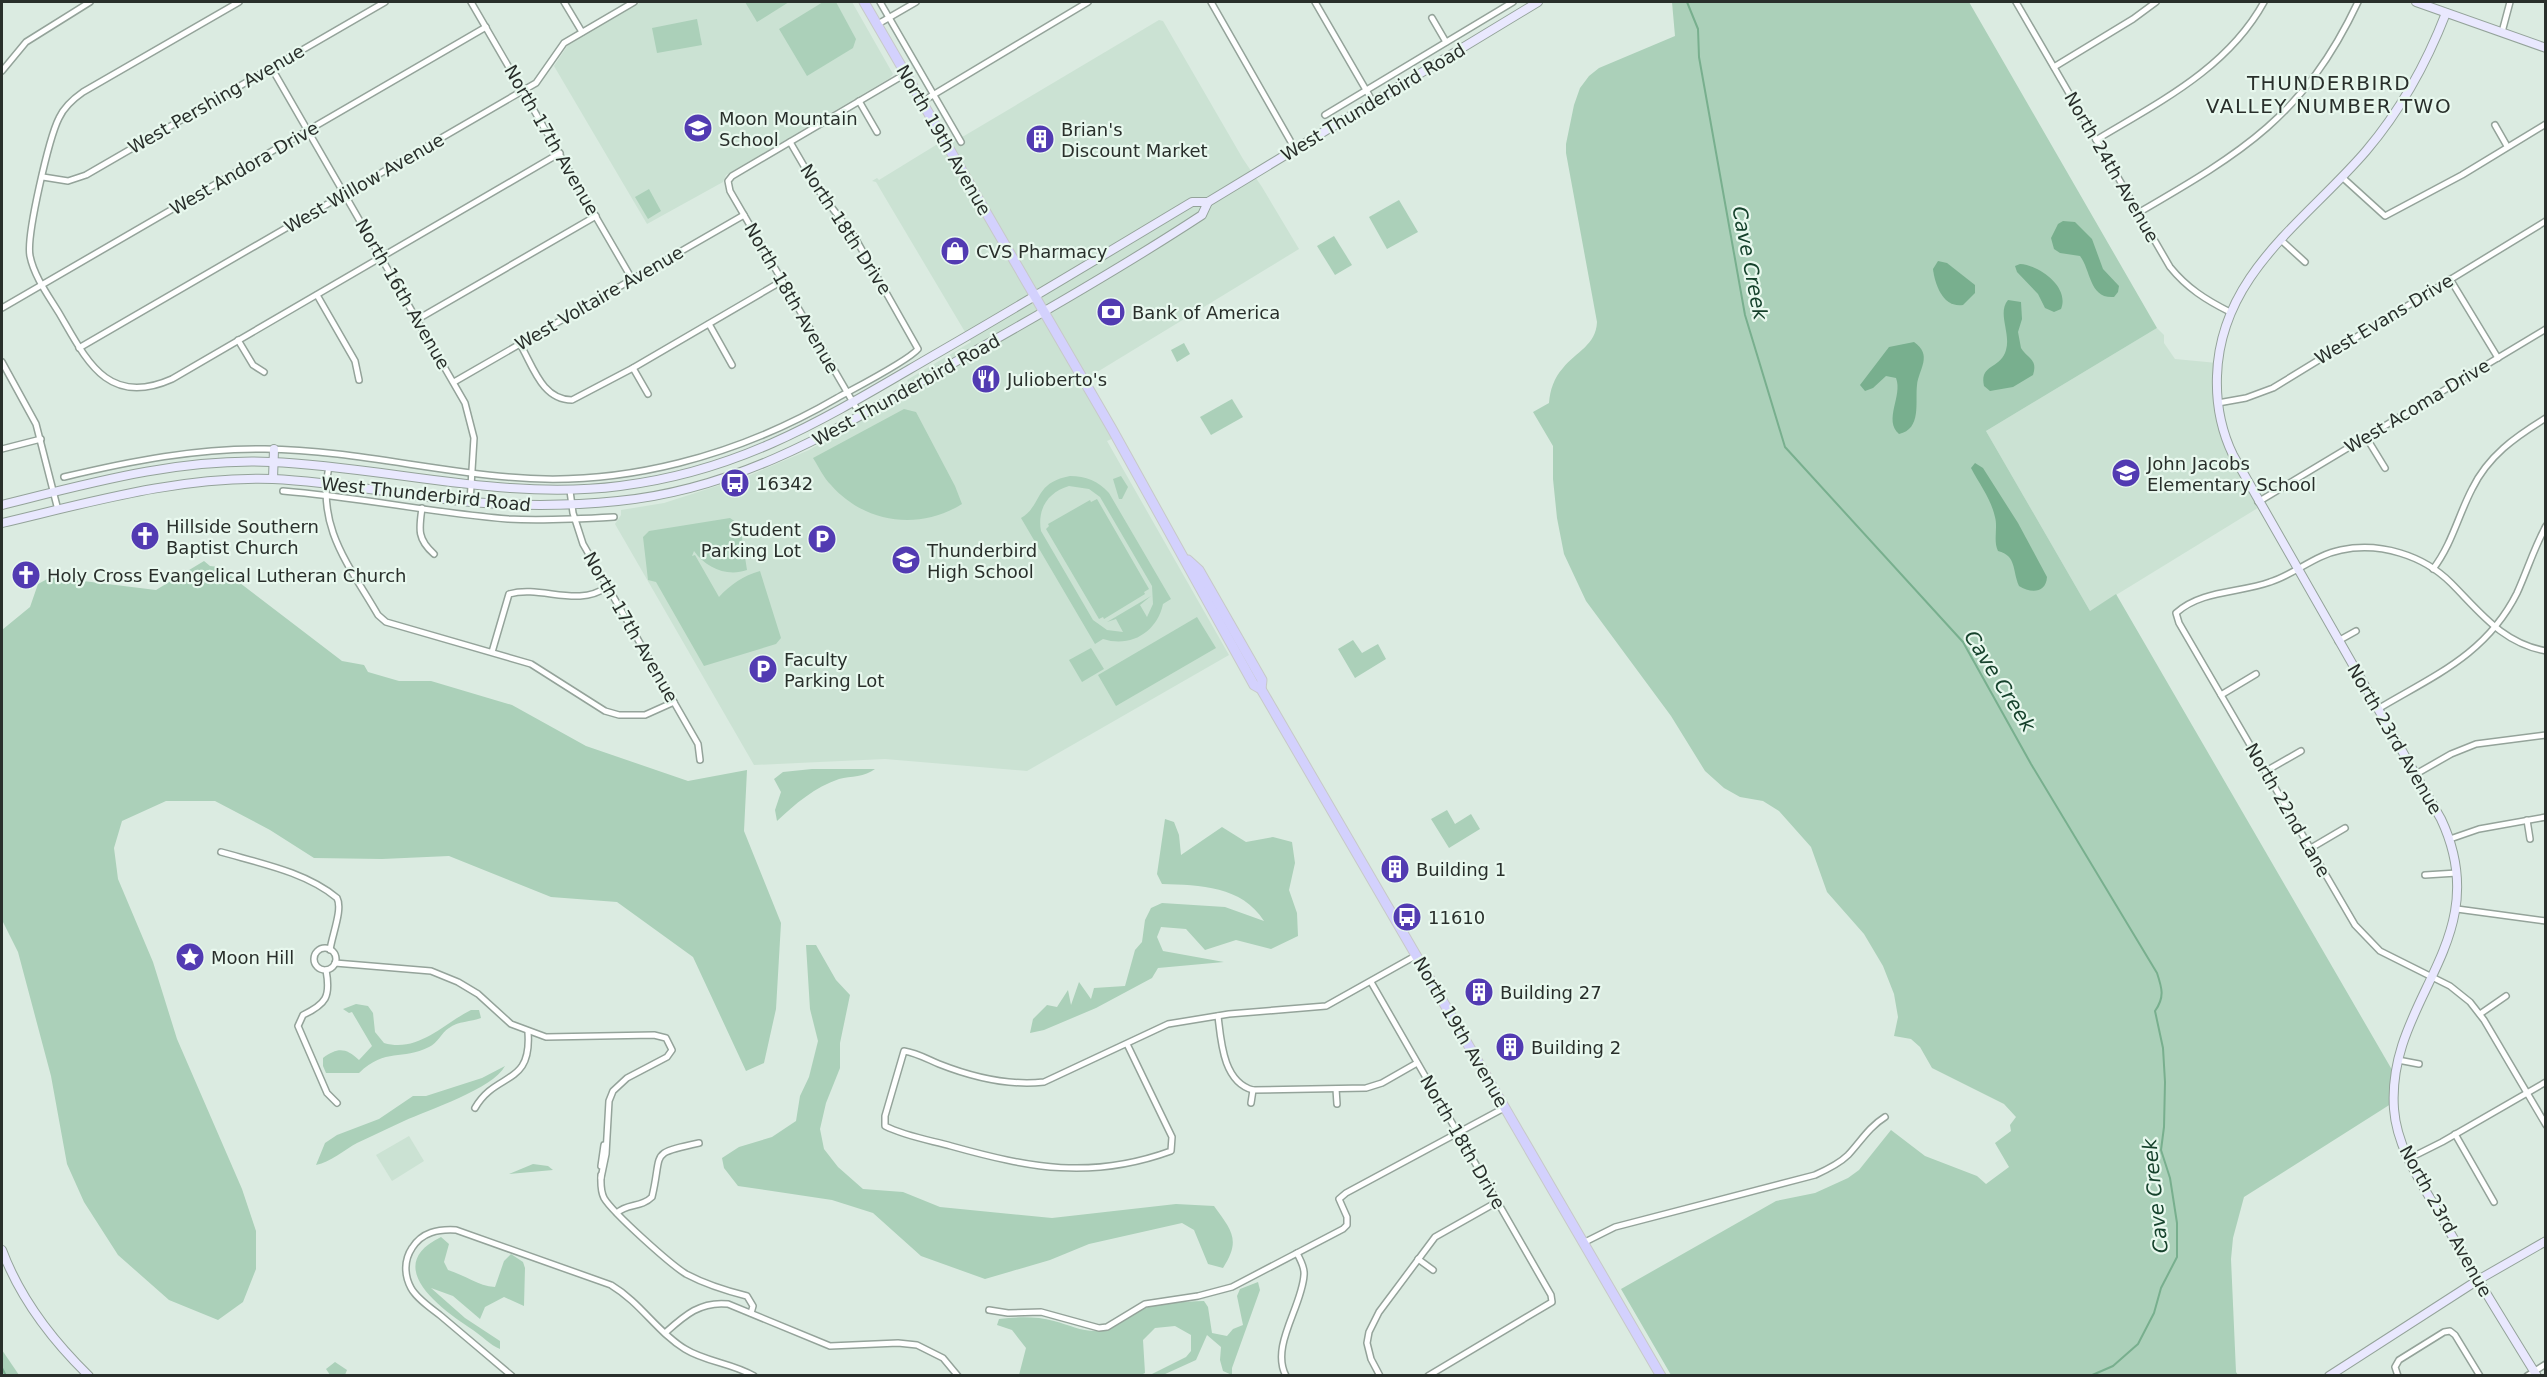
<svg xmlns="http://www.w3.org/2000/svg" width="2547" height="1377" font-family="'DejaVu Sans',sans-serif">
	<rect width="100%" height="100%" fill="#dbebe1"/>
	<g fill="#cbe2d3">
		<path d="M641 2H852L893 74 890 78 726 175 723 182 647 224 554 66 568 45 576 39Z"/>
		<path d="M1159 20 1163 21 1243 159 1262 187 1299 249 1084 380 1116 437 1107 441 1229 655 1027 771 885 759 754 765 615 524 621 515V510L664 503 748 476 809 450 913 392 907 380 971 342 886 199 876 182 872 181 877 178 879 180 936 145 964 136Z"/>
		<path d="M2157 328 2164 335V343L2175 359 2217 363 2224 432 2261 506 2090 611 1986 431Z"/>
		<path d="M409 1136 424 1161 392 1181 376 1155Z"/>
	</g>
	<g fill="#abd0b9" fill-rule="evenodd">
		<path d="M745 2H789L757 22Z"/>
		<path d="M823 2H836L856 39 853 48 807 76 779 29Z"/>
		<path d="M1672 2H1969L2157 328 1986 431 2090 611 2116 594 2395 1075 2394 1102 2244 1197 2233 1238 2231 1259 2236 1372 2238 1375H1671L1621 1289 1776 1201 1815 1193 1848 1178 1859 1170 1891 1130 1925 1156 1977 1176 1986 1184 2009 1167 1995 1143 2011 1131 2010 1125 2016 1117 2004 1104 1932 1068 1920 1047 1911 1039 1894 1036 1898 1017 1894 994 1883 966 1864 934 1827 892 1811 847 1779 811 1763 801 1740 797 1724 788 1705 771 1671 716 1586 601 1564 554 1557 518 1553 479V446L1533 412 1549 403C1550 390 1554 378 1563 368 1576 352 1596 345 1597 322L1566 153V144L1574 105 1580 88 1589 76 1599 68 1675 36Z"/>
		<path d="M697 19 702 45 657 53 652 28Z"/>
		<path d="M649 189 661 211 648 219 635 197Z"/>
		<path d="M1399 200 1418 232 1387 249 1369 217Z"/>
		<path d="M1334 236 1352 265 1335 275 1317 246Z"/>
		<path d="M1184 343 1190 354 1177 362 1171 350Z"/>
		<path d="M1232 399 1243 417 1211 435 1200 417Z"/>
		<path d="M904 409 916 412 955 486 962 504C919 531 864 523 831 485 823 477 819 467 813 458Z"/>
		<path d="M1070 476C1086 476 1098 481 1109 493L1171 599 1163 604C1157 632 1131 648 1103 639L1095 644 1021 518C1043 505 1033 483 1070 476ZM1069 486 1089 489 1100 497 1152 586 1153 604 1147 617 1140 605 1151 596 1107 622 1116 619 1123 632 1107 630 1093 620 1041 531C1037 509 1048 492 1069 486Z"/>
		<path d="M1121 476 1128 487 1122 499H1119L1113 479Z"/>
		<path d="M1097 499 1149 589 1144 592 1145 594 1104 619 1103 617 1099 619 1046 529 1049 526 1048 524 1090 500 1091 502Z"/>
		<path d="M730 518 740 525 747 570C727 577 706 568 694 551L692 556 695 555 719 597C731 584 743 576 760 571L781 638 776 644 704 666 656 582 648 580 643 537 649 531Z"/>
		<path d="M204 561 210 566 219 567 342 661 364 665 368 672 399 681H431L512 705 586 746 688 781 747 770 744 831 781 923 776 1009 764 1063 746 1071 693 957 617 902 551 897 449 856 382 859 314 858 270 830 215 801H166L122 821 114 848 118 879 153 962 177 1039 242 1189 256 1231V1269L243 1302 218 1320 169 1300 118 1255 84 1202 67 1164 51 1076 18 952 2 920V630L30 607 38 584 51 577 156 590Z"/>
		<path d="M1197 617 1216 648 1116 706 1098 675Z"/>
		<path d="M1353 640 1362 653 1378 644 1386 659 1355 678 1338 649Z"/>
		<path d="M1091 648 1104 669 1082 682 1069 660Z"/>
		<path d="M812 769H875C865 777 851 776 839 779 815 787 795 804 777 821L775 810 781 792 774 779 783 772Z"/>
		<path d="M1447 810 1455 824 1471 814 1480 829 1449 848 1431 819Z"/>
		<path d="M1165 819 1174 822 1179 835 1181 855 1222 827 1246 842 1273 837 1292 842 1295 863 1289 890 1297 913 1298 936 1271 949 1236 940 1205 950 1186 929 1161 927 1157 937 1163 951 1224 962 1158 968 1152 978 1096 1008 1044 1030 1030 1033 1033 1019 1047 1005 1057 1007 1068 990 1071 1005 1079 982 1091 999 1094 988 1125 986 1135 950 1142 942 1145 920 1151 908 1162 903 1225 907 1264 921C1242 886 1200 885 1162 884L1157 874Z"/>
		<path d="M806 945H816L836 980 850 995 840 1043V1068L826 1103 820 1129 824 1149 838 1167 863 1189 903 1192 940 1207 1052 1218 1176 1204 1214 1206C1232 1231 1241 1240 1223 1268L1208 1264 1194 1230 1182 1223 1089 1244 1050 1260 985 1279 921 1256 873 1213 832 1200 738 1186 724 1168 722 1158 739 1147 772 1137 796 1121 800 1096 809 1077 818 1041 810 1009Z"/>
		<path d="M356 1004 368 1006 373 1013 375 1032 384 1043C418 1053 443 1024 471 1010H479L481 1018C471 1022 458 1021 449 1028 441 1033 438 1043 429 1047 402 1061 386 1047 359 1073H326L323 1066V1058C338 1047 346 1048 359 1060L372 1046 352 1012 349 1013 343 1009Z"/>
		<path d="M505 1066C493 1089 428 1110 404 1121 388 1128 373 1136 357 1143 344 1150 331 1162 316 1165L325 1143 337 1135 379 1119 413 1096H426L482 1078Z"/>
		<path d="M533 1164 548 1166 553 1170 509 1174Z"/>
		<path d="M441 1237 449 1244 444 1262 448 1270C465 1275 478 1286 495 1287L504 1261 511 1254 523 1262 525 1268 524 1306 504 1297 485 1307 480 1319 453 1296 431 1288 465 1318 500 1341V1349C490 1345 482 1336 473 1330 441 1309 381 1266 441 1237Z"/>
		<path d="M1258 1282 1260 1290 1232 1368V1375L1223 1371 1220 1360 1221 1347 1207 1335 1196 1360 1163 1375H1150L1186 1357 1191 1351V1335L1175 1326 1155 1328 1143 1340 1145 1373 1141 1375H1019L1026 1348 1012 1330 997 1325 999 1319C1018 1317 1035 1316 1054 1321 1070 1325 1082 1332 1099 1331 1115 1330 1125 1316 1140 1310 1160 1302 1182 1302 1204 1301L1208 1307 1212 1333 1227 1336 1233 1329 1243 1325 1237 1296 1240 1289Z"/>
		<path d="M2 1350 19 1375H2Z"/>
		<path d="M335 1362 347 1370 345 1375H330L326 1369Z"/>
	</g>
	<g fill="#78af8e">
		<path d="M2063 221 2075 222 2092 239 2103 269 2119 286 2118 292 2114 297C2089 299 2091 270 2080 256L2060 253 2054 249 2051 238 2058 224Z"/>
		<path d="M1938 261 1947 263 1975 285V293L1963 305C1943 308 1935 285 1933 269Z"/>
		<path d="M2020 264C2039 265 2070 287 2061 309L2054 312 2045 308 2038 294 2017 272 2015 266Z"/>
		<path d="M2008 300 2021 302 2022 319 2018 332 2021 348C2028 359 2038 359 2033 375L2013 387 1990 391 1984 386C1979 364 2001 369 2006 350 2011 333 1997 313 2008 300Z"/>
		<path d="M1914 342C1933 355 1919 369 1917 385 1915 402 1922 429 1899 434 1883 420 1903 396 1896 378L1886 376 1873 388 1865 391 1860 385 1889 347Z"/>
		<path d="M1975 463 1983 468 2018 523 2047 577C2046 594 2030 593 2019 586 2012 570 2017 556 1998 551 1993 541 1998 528 1995 517 1991 499 1980 485 1971 468Z"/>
	</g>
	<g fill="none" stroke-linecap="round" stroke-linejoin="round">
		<g stroke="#78af8e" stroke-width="2">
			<path d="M1687 2 1698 29 1699 57 1745 315 1785 447 1963 642 2031 764 2157 973C2162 988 2165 997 2155 1011L2163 1048 2165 1082 2164 1127 2161 1150 2170 1178 2177 1223V1257L2161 1288 2154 1313 2138 1344 2113 1366 2090 1376"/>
			<path d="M2 1368 6 1376"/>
		</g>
		<g stroke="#94a39a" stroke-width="8">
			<g id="street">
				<path d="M239 2 83 92C73 99 64 107 59 118 49 138 26 236 30 256 34 276 48 295 59 313 86 359 107 408 172 379L560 153"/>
				<path d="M471 2 632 279"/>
				<path d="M564 2 582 32"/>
				<path d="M880 2 961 142"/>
				<path d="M1211 2 1295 149"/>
				<path d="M1315 2 1373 102"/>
				<path d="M2016 2 2170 267C2187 288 2206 300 2230 312"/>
				<path d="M1432 18 1446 42"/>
				<path d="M878 24 916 2"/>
				<path d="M2502 32 2510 2"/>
				<path d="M271 67 465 403 474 438 470 502"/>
				<path d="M2054 67 2133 19 2156 2"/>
				<path d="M2 71 26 42 90 2"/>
				<path d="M859 101 877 132"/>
				<path d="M923 101 1088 2"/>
				<path d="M1325 115 1513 2"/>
				<path d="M2495 125 2507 146"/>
				<path d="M2096 140C2159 102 2227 69 2264 2"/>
				<path d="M43 177 68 181 86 175 385 2"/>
				<path d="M2342 177 2385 216 2462 175 2546 124"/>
				<path d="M2138 213C2243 152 2304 116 2358 2"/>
				<path d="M2281 240 2305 262"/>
				<path d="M2450 279 2498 358"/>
				<path d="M317 295 355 361 359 380"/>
				<path d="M2 308 486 27"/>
				<path d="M418 319 596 216"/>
				<path d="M709 324 732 365"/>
				<path d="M238 340 253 365 264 372"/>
				<path d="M520 344C533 366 542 400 572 400L633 368 782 281"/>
				<path d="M79 348 536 83 564 43 634 2"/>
				<path d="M2 362 36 424 58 510"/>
				<path d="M633 368 648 394"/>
				<path d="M454 382 744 215"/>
				<path d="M2218 403 2246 398 2273 388 2546 221"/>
				<path d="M861 416 730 191 728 181 732 176 907 73"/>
				<path d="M2366 437 2385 468"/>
				<path d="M2 449 41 439"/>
				<path d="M329 466C316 527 349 565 378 615L386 622 531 664 605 711 619 715H645L674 702"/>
				<path d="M64 477C131 461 197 448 265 449 347 450 427 470 508 477 623 488 739 455 837 398 855 388 908 361 918 349L854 236 818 190 790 142"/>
				<path d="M283 491C359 497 433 513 508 519 544 521 579 519 614 517"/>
				<path d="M570 491 573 513 583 544 698 744 700 760"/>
				<path d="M2258 502 2546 329"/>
				<path d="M422 508C419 529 417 539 434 554"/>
				<path d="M2433 569C2452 544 2458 516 2472 489 2488 456 2515 437 2546 418"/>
				<path d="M2338 641 2356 631"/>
				<path d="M2546 651C2502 643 2480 612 2451 583 2423 555 2380 542 2341 550 2315 555 2295 574 2270 582 2240 593 2201 590 2176 613L2179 623 2355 925 2380 951 2450 986 2470 1002 2484 1020 2546 1125"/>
				<path d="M492 652 509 594C542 585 577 608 607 587"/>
				<path d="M2221 695 2256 674"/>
				<path d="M2378 709C2433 676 2486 655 2517 593 2527 571 2534 548 2546 526"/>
				<path d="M2266 771 2301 751"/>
				<path d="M2416 774 2451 754 2476 744 2546 735"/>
				<path d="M2527 820 2530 839"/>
				<path d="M2450 839 2479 829 2546 817"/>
				<path d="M2311 848 2345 828"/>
				<path d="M221 852C259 863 306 872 337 898 343 909 332 935 330 950"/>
				<path d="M2425 875 2457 873"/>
				<path d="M2457 909 2546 921"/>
				<circle cx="325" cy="959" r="11"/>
				<path d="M335 963 431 971 458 982 478 994 511 1024 546 1037 654 1035 666 1038 672 1050 667 1057 627 1078 613 1091 609 1101 606 1154 601 1178"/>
				<path d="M326 970C331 997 326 1004 303 1015L298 1026 327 1093 337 1103"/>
				<path d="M1371 982 1551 1295 1552 1302 1428 1376"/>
				<path d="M2480 1014 2506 996"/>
				<path d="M1218 1016C1221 1041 1223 1082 1253 1090L1366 1088 1382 1083 1417 1063"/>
				<path d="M1127 1044 1172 1137 1171 1151C1091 1180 1030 1168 951 1146 929 1140 905 1136 885 1126V1116L904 1051C917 1053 927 1059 939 1064 972 1077 1008 1086 1044 1082L1168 1024 1229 1014 1326 1006 1417 955"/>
				<path d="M2398 1060 2419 1064"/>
				<path d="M1336 1089 1337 1104"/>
				<path d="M1251 1103 1253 1090"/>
				<path d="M475 1108C496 1071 532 1087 528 1032"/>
				<path d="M2455 1134 2494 1202"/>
				<path d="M2408 1159 2442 1142 2546 1082"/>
				<path d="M601 1166 604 1145"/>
				<path d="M601 1175C601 1183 600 1190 604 1198 613 1213 670 1264 686 1274 705 1284 727 1291 747 1296L753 1306 751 1313"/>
				<path d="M617 1213C627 1203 641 1208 652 1197 663 1151 648 1154 699 1143"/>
				<path d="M1583 1243 1615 1227 1815 1175C1826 1170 1839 1164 1848 1155 1861 1141 1869 1127 1885 1117"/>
				<path d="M1418 1259 1433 1270"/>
				<path d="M989 1310 1008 1313 1041 1312 1099 1328 1107 1327 1145 1304 1198 1296 1232 1287 1343 1229 1347 1225V1217L1339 1199 1346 1193 1504 1108"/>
				<path d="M665 1333C684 1316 700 1301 728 1304L830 1346 898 1343 917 1345 943 1358 958 1376"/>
				<path d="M512 1376C488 1356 465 1336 441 1316 431 1308 417 1299 411 1288 404 1275 404 1260 412 1248 422 1232 438 1229 456 1230L611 1285C641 1303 657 1332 685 1349 706 1362 732 1363 754 1376"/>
				<path d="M1286 1376C1270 1346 1302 1307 1304 1275 1305 1267 1300 1260 1297 1253"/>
				<path d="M1380 1376 1371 1359 1367 1343 1369 1332 1379 1312 1435 1237 1497 1202"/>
				<path d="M2398 1376 2395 1367 2399 1360 2444 1332 2450 1331 2455 1335 2480 1376"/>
				<path d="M2527 1376 2546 1364"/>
			</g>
		</g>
		<g stroke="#94a39a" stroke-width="10">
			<g id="secondary">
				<path d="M2416 2 2546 48"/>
				<path d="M2446 13C2427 62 2400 111 2366 151 2306 221 2220 274 2217 376 2216 403 2221 430 2233 455L2441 819C2498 940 2386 999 2394 1109 2397 1150 2423 1185 2443 1220 2473 1273 2505 1324 2537 1376"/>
				<path d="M273 479 274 449"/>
				<path d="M2 505C90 483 179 458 271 462 388 467 503 501 620 486 742 471 826 418 929 358 1018 307 1105 254 1192 202H1208L1538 2"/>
				<path d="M2 523C91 502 180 476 273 479 339 482 405 496 471 502 520 506 569 506 618 501 743 489 842 426 948 366 1034 318 1120 269 1202 215L1208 202"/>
				<path d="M2 1250C20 1298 53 1341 89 1376"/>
				<path d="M2329 1376 2478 1280 2546 1241"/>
			</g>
		</g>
		<g stroke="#c7c9c8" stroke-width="11">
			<g id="primary">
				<path d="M864 2 1112 429 1254 685 1261 689 1661 1376"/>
				<path d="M1188 560 1199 570 1238 638 1262 680 1261 689"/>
			</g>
		</g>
		<use href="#street" stroke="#fff" stroke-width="5"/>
		<use href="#secondary" stroke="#e9e8fe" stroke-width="8"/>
		<use href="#primary" stroke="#d3d1fd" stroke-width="9"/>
	</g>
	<defs>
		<g id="school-disc" transform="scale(1.5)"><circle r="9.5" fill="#523bb2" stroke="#e8f8ee"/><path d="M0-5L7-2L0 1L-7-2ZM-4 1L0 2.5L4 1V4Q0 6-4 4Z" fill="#fff"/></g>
		<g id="building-disc" transform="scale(1.5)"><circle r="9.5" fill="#523bb2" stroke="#e8f8ee"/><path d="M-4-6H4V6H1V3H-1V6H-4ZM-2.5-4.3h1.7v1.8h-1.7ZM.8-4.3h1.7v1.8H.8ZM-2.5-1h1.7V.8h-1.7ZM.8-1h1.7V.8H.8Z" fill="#fff"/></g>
		<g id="shop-disc" transform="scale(1.5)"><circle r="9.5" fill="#523bb2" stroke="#e8f8ee"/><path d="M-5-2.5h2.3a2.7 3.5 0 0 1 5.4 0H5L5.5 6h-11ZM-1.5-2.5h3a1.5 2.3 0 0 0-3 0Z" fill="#fff"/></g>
		<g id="bank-disc" transform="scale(1.5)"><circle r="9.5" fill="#523bb2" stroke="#e8f8ee"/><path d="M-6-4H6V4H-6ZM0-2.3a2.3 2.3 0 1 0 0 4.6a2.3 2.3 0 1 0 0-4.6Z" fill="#fff"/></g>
		<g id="restaurant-disc" transform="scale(1.5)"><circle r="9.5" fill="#523bb2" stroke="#e8f8ee"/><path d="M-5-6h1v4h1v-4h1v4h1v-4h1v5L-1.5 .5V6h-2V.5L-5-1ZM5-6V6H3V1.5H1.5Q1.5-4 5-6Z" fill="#fff"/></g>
		<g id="bus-disc" transform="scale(1.5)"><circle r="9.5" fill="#523bb2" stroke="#e8f8ee"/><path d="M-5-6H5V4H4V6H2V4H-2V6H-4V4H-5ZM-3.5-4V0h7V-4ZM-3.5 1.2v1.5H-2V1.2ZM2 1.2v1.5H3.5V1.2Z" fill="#fff"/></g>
		<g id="church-disc" transform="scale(1.5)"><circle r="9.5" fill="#523bb2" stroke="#e8f8ee"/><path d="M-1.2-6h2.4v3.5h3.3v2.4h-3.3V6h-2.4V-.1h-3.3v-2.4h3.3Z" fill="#fff"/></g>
		<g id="parking-disc" transform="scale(1.5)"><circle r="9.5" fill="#523bb2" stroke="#e8f8ee"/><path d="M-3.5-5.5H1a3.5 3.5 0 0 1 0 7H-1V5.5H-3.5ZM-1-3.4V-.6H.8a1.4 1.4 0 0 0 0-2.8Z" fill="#fff"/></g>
		<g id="sight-disc" transform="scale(1.5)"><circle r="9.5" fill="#523bb2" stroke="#e8f8ee"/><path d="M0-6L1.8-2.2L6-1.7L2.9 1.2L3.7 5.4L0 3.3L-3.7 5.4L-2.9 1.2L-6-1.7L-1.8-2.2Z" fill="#fff"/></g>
	</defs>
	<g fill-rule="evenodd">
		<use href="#school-disc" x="698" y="128"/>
		<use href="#building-disc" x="1040" y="139"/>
		<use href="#shop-disc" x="955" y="251"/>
		<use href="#bank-disc" x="1111" y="312"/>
		<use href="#restaurant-disc" x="986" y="379"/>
		<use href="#school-disc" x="2126" y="473"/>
		<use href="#bus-disc" x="735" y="483"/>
		<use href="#church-disc" x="145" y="536"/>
		<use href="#parking-disc" x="822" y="539"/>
		<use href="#school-disc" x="906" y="560"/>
		<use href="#church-disc" x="26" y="575"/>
		<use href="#parking-disc" x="763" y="669"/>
		<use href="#building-disc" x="1395" y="869"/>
		<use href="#bus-disc" x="1407" y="917"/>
		<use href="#sight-disc" x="190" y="957"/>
		<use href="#building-disc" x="1479" y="992"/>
		<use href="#building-disc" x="1510" y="1047"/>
	</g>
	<g text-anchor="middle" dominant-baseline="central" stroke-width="4.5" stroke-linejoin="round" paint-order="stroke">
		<g font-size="18" fill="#292f2b" stroke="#e8f8ee">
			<text transform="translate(216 99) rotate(-30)">West Pershing Avenue</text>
			<text transform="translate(1373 102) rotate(-31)">West Thunderbird Road</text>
			<text transform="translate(552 140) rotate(60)">North 17th Avenue</text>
			<text transform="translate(944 140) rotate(60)">North 19th Avenue</text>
			<text transform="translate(2112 167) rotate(60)">North 24th Avenue</text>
			<text transform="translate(244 168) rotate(-30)">West Andora Drive</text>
			<text transform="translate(364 183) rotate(-30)">West Willow Avenue</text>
			<text transform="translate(846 229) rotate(57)">North 18th Drive</text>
			<text transform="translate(403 294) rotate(60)">North 16th Avenue</text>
			<text transform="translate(599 298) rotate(-30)">West Voltaire Avenue</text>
			<text transform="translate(792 298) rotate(60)">North 18th Avenue</text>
			<text transform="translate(2384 319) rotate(-31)">West Evans Drive</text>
			<text transform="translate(906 390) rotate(-29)">West Thunderbird Road</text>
			<text transform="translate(2417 406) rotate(-31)">West Acoma Drive</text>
			<text transform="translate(426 494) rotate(6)">West Thunderbird Road</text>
			<text transform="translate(631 627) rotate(60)">North 17th Avenue</text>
			<text transform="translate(2395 739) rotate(60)">North 23rd Avenue</text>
			<text transform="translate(2288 810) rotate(60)">North 22nd Lane</text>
			<text transform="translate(1461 1032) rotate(60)">North 19th Avenue</text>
			<text transform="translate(1463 1142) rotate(60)">North 18th Drive</text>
			<text transform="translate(2446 1221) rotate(61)">North 23rd Avenue</text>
		</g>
		<g font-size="18" fill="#292f2b" stroke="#e8f8ee" text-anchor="start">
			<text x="719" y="118">Moon Mountain<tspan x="719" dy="21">School</tspan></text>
			<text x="1061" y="129">Brian's<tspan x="1061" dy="21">Discount Market</tspan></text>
			<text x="976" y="251">CVS Pharmacy</text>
			<text x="1132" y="312">Bank of America</text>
			<text x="1007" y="379">Julioberto's</text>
			<text x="2147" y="463">John Jacobs<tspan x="2147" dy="21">Elementary School</tspan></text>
			<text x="756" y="483">16342</text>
			<text x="166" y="526">Hillside Southern<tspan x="166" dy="21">Baptist Church</tspan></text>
			<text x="801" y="529" text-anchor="end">Student<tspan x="801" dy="21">Parking Lot</tspan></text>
			<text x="927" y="550">Thunderbird<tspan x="927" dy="21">High School</tspan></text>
			<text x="47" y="575">Holy Cross Evangelical Lutheran Church</text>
			<text x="784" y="659">Faculty<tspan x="784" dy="21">Parking Lot</tspan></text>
			<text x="1416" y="869">Building 1</text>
			<text x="1428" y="917">11610</text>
			<text x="211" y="957">Moon Hill</text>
			<text x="1500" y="992">Building 27</text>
			<text x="1531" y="1047">Building 2</text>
		</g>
		<g font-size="20" letter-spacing="1.5" fill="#292f2b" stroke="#e8f8ee">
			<text x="2329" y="83">THUNDERBIRD<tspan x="2329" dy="23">VALLEY NUMBER TWO</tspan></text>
		</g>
		<g font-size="20" font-style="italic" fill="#15412b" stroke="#e8f8ee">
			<text transform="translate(1750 263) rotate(79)">Cave Creek</text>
			<text transform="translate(2000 681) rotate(58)">Cave Creek</text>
			<text transform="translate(2155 1196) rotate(-96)">Cave Creek</text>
		</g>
	</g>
	<rect width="2547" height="1377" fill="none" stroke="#292f2b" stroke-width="6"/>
</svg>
